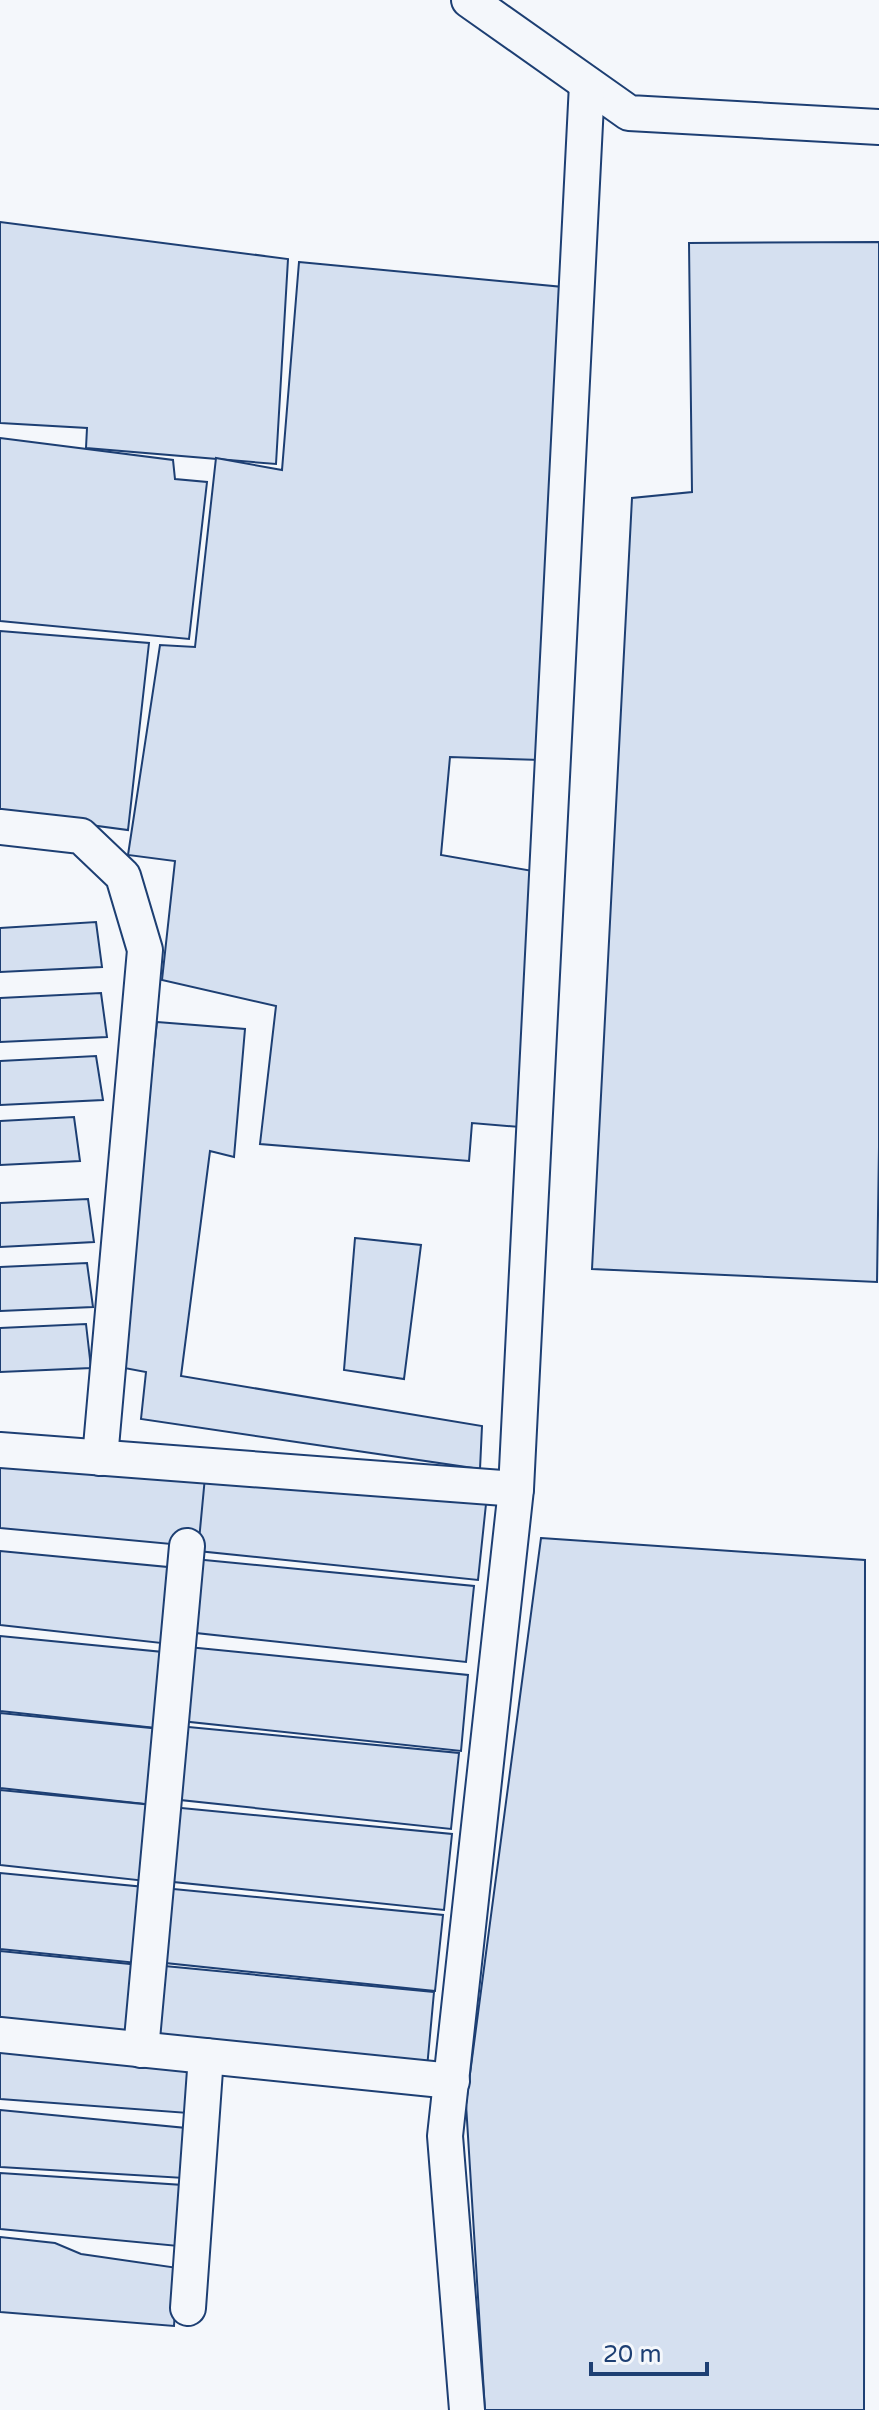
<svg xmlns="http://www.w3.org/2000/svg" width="879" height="2410" font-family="'Varela Round',sans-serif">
	<rect width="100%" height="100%" fill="#f4f7fb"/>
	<g fill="#d5e0f0" stroke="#1d3f73" stroke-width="2">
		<path d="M0 222 288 259 276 464 86 448 87 428 0 423Z"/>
		<path d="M879 242V1147L877 1282 592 1269 632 498 692 492 689 243Z"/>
		<path d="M299 262 563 287 541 760 450 757 441 855 533 871 520 1127 472 1123 469 1161 260 1144 276 1006 162 980 175 861 128 855 160 645 195 647 216 458 282 470Z"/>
		<path d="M0 438 173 460 175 479 207 482 189 639 0 621Z"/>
		<path d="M0 631 149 643 128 830 0 813Z"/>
		<path d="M96 922 102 967 0 972V928Z"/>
		<path d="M101 993 107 1037 0 1042V998Z"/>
		<path d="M157 1022 245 1029 234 1157 210 1151 181 1376 482 1426 480 1469 141 1419 146 1372 119 1367Z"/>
		<path d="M96 1056 103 1100 0 1105V1061Z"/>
		<path d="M74 1117 80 1161 0 1165V1121Z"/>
		<path d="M88 1199 94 1242 0 1247V1203Z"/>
		<path d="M355 1238 421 1245 404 1379 344 1370Z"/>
		<path d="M87 1263 93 1307 0 1311V1267Z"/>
		<path d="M86 1324 91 1368 0 1372V1328Z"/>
		<path d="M0 1465 210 1481 203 1547 0 1528Z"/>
		<path d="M205 1477 486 1504 478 1580 198 1551Z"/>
		<path d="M541 1538 865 1560 864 2410H485L466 2104Z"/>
		<path d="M0 1551 178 1568 170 1644 0 1625Z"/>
		<path d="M194 1559 474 1586 466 1662 187 1632Z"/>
		<path d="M0 1636 173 1653 165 1729 0 1711Z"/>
		<path d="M188 1647 468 1675 461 1751 181 1721Z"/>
		<path d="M0 1713 171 1730 163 1806 0 1788Z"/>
		<path d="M178 1726 459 1753 451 1829 171 1799Z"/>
		<path d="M0 1790 163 1806 155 1882 0 1865Z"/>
		<path d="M171 1807 452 1834 444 1910 164 1881Z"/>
		<path d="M0 1873 155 1888 147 1964 0 1949Z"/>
		<path d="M163 1888 443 1915 435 1991 156 1962Z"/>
		<path d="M0 1951 140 1965 132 2041 0 2027Z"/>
		<path d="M154 1965 434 1992 427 2068 147 2038Z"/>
		<path d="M0 2042 194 2058 188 2113 0 2099Z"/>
		<path d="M0 2110 186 2128 184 2178 0 2167Z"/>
		<path d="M0 2173 183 2185 178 2246 0 2229Z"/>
		<path d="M0 2237 55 2243 81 2254 178 2268 174 2326 0 2312Z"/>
	</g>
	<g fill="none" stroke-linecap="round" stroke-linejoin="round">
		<g stroke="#1d3f73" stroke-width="38">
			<g id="minor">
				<path d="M469 0 629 113 879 127"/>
				<path d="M0 827 81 836 123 876 145 950 100 1458"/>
				<path d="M0 1450 516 1489"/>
				<path d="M0 2035 452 2081"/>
				<path d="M141 2050 187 1546"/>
				<path d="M188 2308 206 2056"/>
				<path d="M467 2410 445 2136 516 1489 587 84"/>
			</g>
		</g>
		<use href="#minor" stroke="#f4f7fb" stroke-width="34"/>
	</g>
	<path d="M591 2362v12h116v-12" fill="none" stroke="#1d3f73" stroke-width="4"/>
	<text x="603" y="2362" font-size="24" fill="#1d3f73" stroke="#f4f7fb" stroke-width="6" paint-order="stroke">20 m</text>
</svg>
